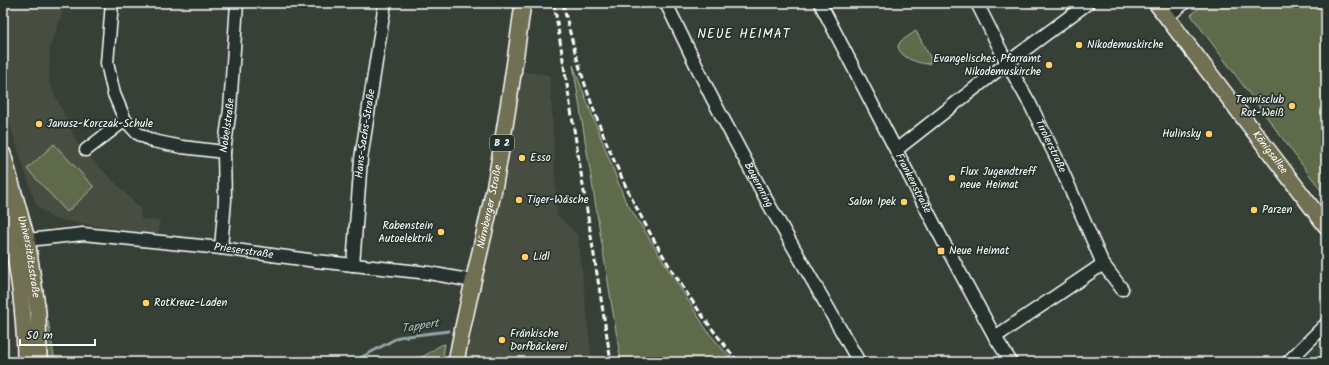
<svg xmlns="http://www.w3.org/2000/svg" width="1329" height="365" font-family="Kalam,sans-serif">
	<rect width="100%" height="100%" fill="#374036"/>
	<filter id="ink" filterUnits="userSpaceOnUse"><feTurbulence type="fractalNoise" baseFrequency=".025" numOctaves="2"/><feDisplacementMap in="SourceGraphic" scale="8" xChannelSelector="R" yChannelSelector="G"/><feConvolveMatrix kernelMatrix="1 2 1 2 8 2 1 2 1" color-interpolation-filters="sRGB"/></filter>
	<g filter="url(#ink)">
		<g fill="#474d40">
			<path d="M3 3H66L50 46 49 82 78 145 140 208 141 219 160 221 158 235 53 219 36 205 3 103Z"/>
			<path d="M520 71 550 75 557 215 578 235 592 362H464L473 329Z"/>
		</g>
		<g fill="#5e6b4c" stroke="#aeb5a6">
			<path d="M1204 3H1326V197L1191 15Z"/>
			<path d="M916 31 930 57V63L928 64C917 63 900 58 898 46L901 41Z"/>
			<path d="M573 65 625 200 708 332 734 362H621Z"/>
			<path d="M54 144 94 187 67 212 27 169Z"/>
			<path d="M46 320H48L55 362H47Z"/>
			<path d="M445 344 442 362H375C389 356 404 361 418 358 430 355 435 346 445 344Z"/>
		</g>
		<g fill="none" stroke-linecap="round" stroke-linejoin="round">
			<path stroke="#93a5aa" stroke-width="3" d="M353 362 399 337 449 331"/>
			<g stroke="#fff" stroke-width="15">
				<g id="minor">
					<path d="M112 3 107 63 114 94 125 120 137 133 153 141 182 147 224 152"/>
					<path id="s1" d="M666 3 711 96 767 201 859 362"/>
					<path id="s2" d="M820 3 944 243 995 337 1011 362"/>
					<path id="s3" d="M977 3 1007 63 1030 104 1058 161 1103 264 1122 289"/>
					<path d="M1167 17 1184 3"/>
					<path d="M86 150 125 120"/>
					<path d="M896 150 1007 63 1088 3"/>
					<path id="s4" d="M19 241 83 234 221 248 316 261 429 273 473 281"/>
					<path id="s5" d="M221 248 225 200 224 152 230 109 237 3"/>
					<path id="s6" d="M353 265 361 159 385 3"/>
					<path d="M995 337 1103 264"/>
					<path d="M1288 362 1326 324"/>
				</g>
			</g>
			<g stroke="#fff" stroke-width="18">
				<g id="major">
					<path id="s7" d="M1156 3 1326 226"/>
					<path id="s8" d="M3 154 27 239 38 312 39 362"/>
					<path d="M3 200C16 253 25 307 25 362"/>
					<path id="s9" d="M456 362C467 302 483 243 495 184 506 124 515 63 523 3"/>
				</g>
			</g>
			<use href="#minor" stroke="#26332d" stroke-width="12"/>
			<use href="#major" stroke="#716f52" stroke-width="15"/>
			<g stroke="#fff" stroke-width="3" stroke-dasharray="6 3" stroke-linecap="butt">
				<path d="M554 3 611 362"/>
				<path d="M563 3C592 136 652 257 738 362"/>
			</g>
		</g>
	</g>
	<g fill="#ffd166" stroke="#26332d" stroke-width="1.5">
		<circle cx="1079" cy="45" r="4"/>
		<circle cx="1049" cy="65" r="4"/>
		<circle cx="1292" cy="106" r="4"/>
		<circle cx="39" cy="124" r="4"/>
		<circle cx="1209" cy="134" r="4"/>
		<circle cx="522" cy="158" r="4"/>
		<circle cx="952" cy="178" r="4"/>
		<circle cx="519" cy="200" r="4"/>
		<circle cx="904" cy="202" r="4"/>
		<circle cx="1254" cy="210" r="4"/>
		<circle cx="441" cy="232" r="4"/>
		<rect x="937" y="247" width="8" height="8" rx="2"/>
		<circle cx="525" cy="257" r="4"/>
		<circle cx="146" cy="303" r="4"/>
		<circle cx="502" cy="340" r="4"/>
	</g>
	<g text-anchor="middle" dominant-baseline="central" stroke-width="3.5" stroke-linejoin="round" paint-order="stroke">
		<rect fill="#26332d" stroke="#bec2c0" stroke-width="1" x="490" y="135" width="24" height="16" rx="3"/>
		<g font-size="10" font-weight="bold" fill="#fff">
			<text x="502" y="143">B 2</text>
		</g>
		<g font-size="11" fill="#fff" stroke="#26332d" text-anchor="start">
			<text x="1087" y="45">Nikodemuskirche</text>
			<text x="1041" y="59" text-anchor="end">Evangelisches Pfarramt<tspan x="1041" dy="13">Nikodemuskirche</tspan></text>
			<text x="1284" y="100" text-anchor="end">Tennisclub<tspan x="1284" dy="13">Rot-Weiß</tspan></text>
			<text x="47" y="124">Janusz-Korczak-Schule</text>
			<text x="1201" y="134" text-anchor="end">Hulinsky</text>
			<text x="530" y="158">Esso</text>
			<text x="960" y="172">Flux Jugendtreff<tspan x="960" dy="13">neue Heimat</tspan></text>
			<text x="527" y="200">Tiger-Wäsche</text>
			<text x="896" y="202" text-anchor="end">Salon Ipek</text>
			<text x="1262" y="210">Parzen</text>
			<text x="433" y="226" text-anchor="end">Rabenstein<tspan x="433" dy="13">Autoelektrik</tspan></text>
			<text x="949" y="251">Neue Heimat</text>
			<text x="533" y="257">Lidl</text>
			<text x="154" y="303">RotKreuz-Laden</text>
			<text x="510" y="334">Fränkische<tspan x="510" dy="13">Dorfbäckerei</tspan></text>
		</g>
		<g font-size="11" fill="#fff" stroke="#26332d">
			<text stroke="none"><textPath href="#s5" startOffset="123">Nobelstraße</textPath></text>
			<text stroke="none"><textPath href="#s6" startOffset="132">Hans-Sachs-Straße</textPath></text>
			<text stroke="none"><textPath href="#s3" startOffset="161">Tirolerstraße</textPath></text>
			<text stroke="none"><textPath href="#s7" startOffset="188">Königsallee</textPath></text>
			<text stroke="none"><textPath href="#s1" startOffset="204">Bayernring</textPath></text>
			<text stroke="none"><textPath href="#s2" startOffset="203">Frankenstraße</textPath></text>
			<text stroke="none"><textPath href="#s9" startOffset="159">Nürnberger Straße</textPath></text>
			<text stroke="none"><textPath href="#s4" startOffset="226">Prieserstraße</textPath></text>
			<text stroke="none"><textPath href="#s8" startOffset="106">Universitätsstraße</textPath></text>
		</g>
		<g font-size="12" font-style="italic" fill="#aebcbf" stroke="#26332d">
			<text transform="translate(420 326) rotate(-9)">Tappert</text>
		</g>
		<g font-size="13" letter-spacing="1" fill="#fff" stroke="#26332d">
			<text x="744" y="34">NEUE HEIMAT</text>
		</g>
	</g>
	<rect width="1329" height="365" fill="none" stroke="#26332d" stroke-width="16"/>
	<rect x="8" y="8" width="1313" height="349" fill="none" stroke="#fff" stroke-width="1.5" filter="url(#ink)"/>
	<path d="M20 339v6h75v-6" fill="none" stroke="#ffffff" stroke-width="2"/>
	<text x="26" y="339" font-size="12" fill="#ffffff" stroke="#26332d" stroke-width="3" paint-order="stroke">50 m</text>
</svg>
